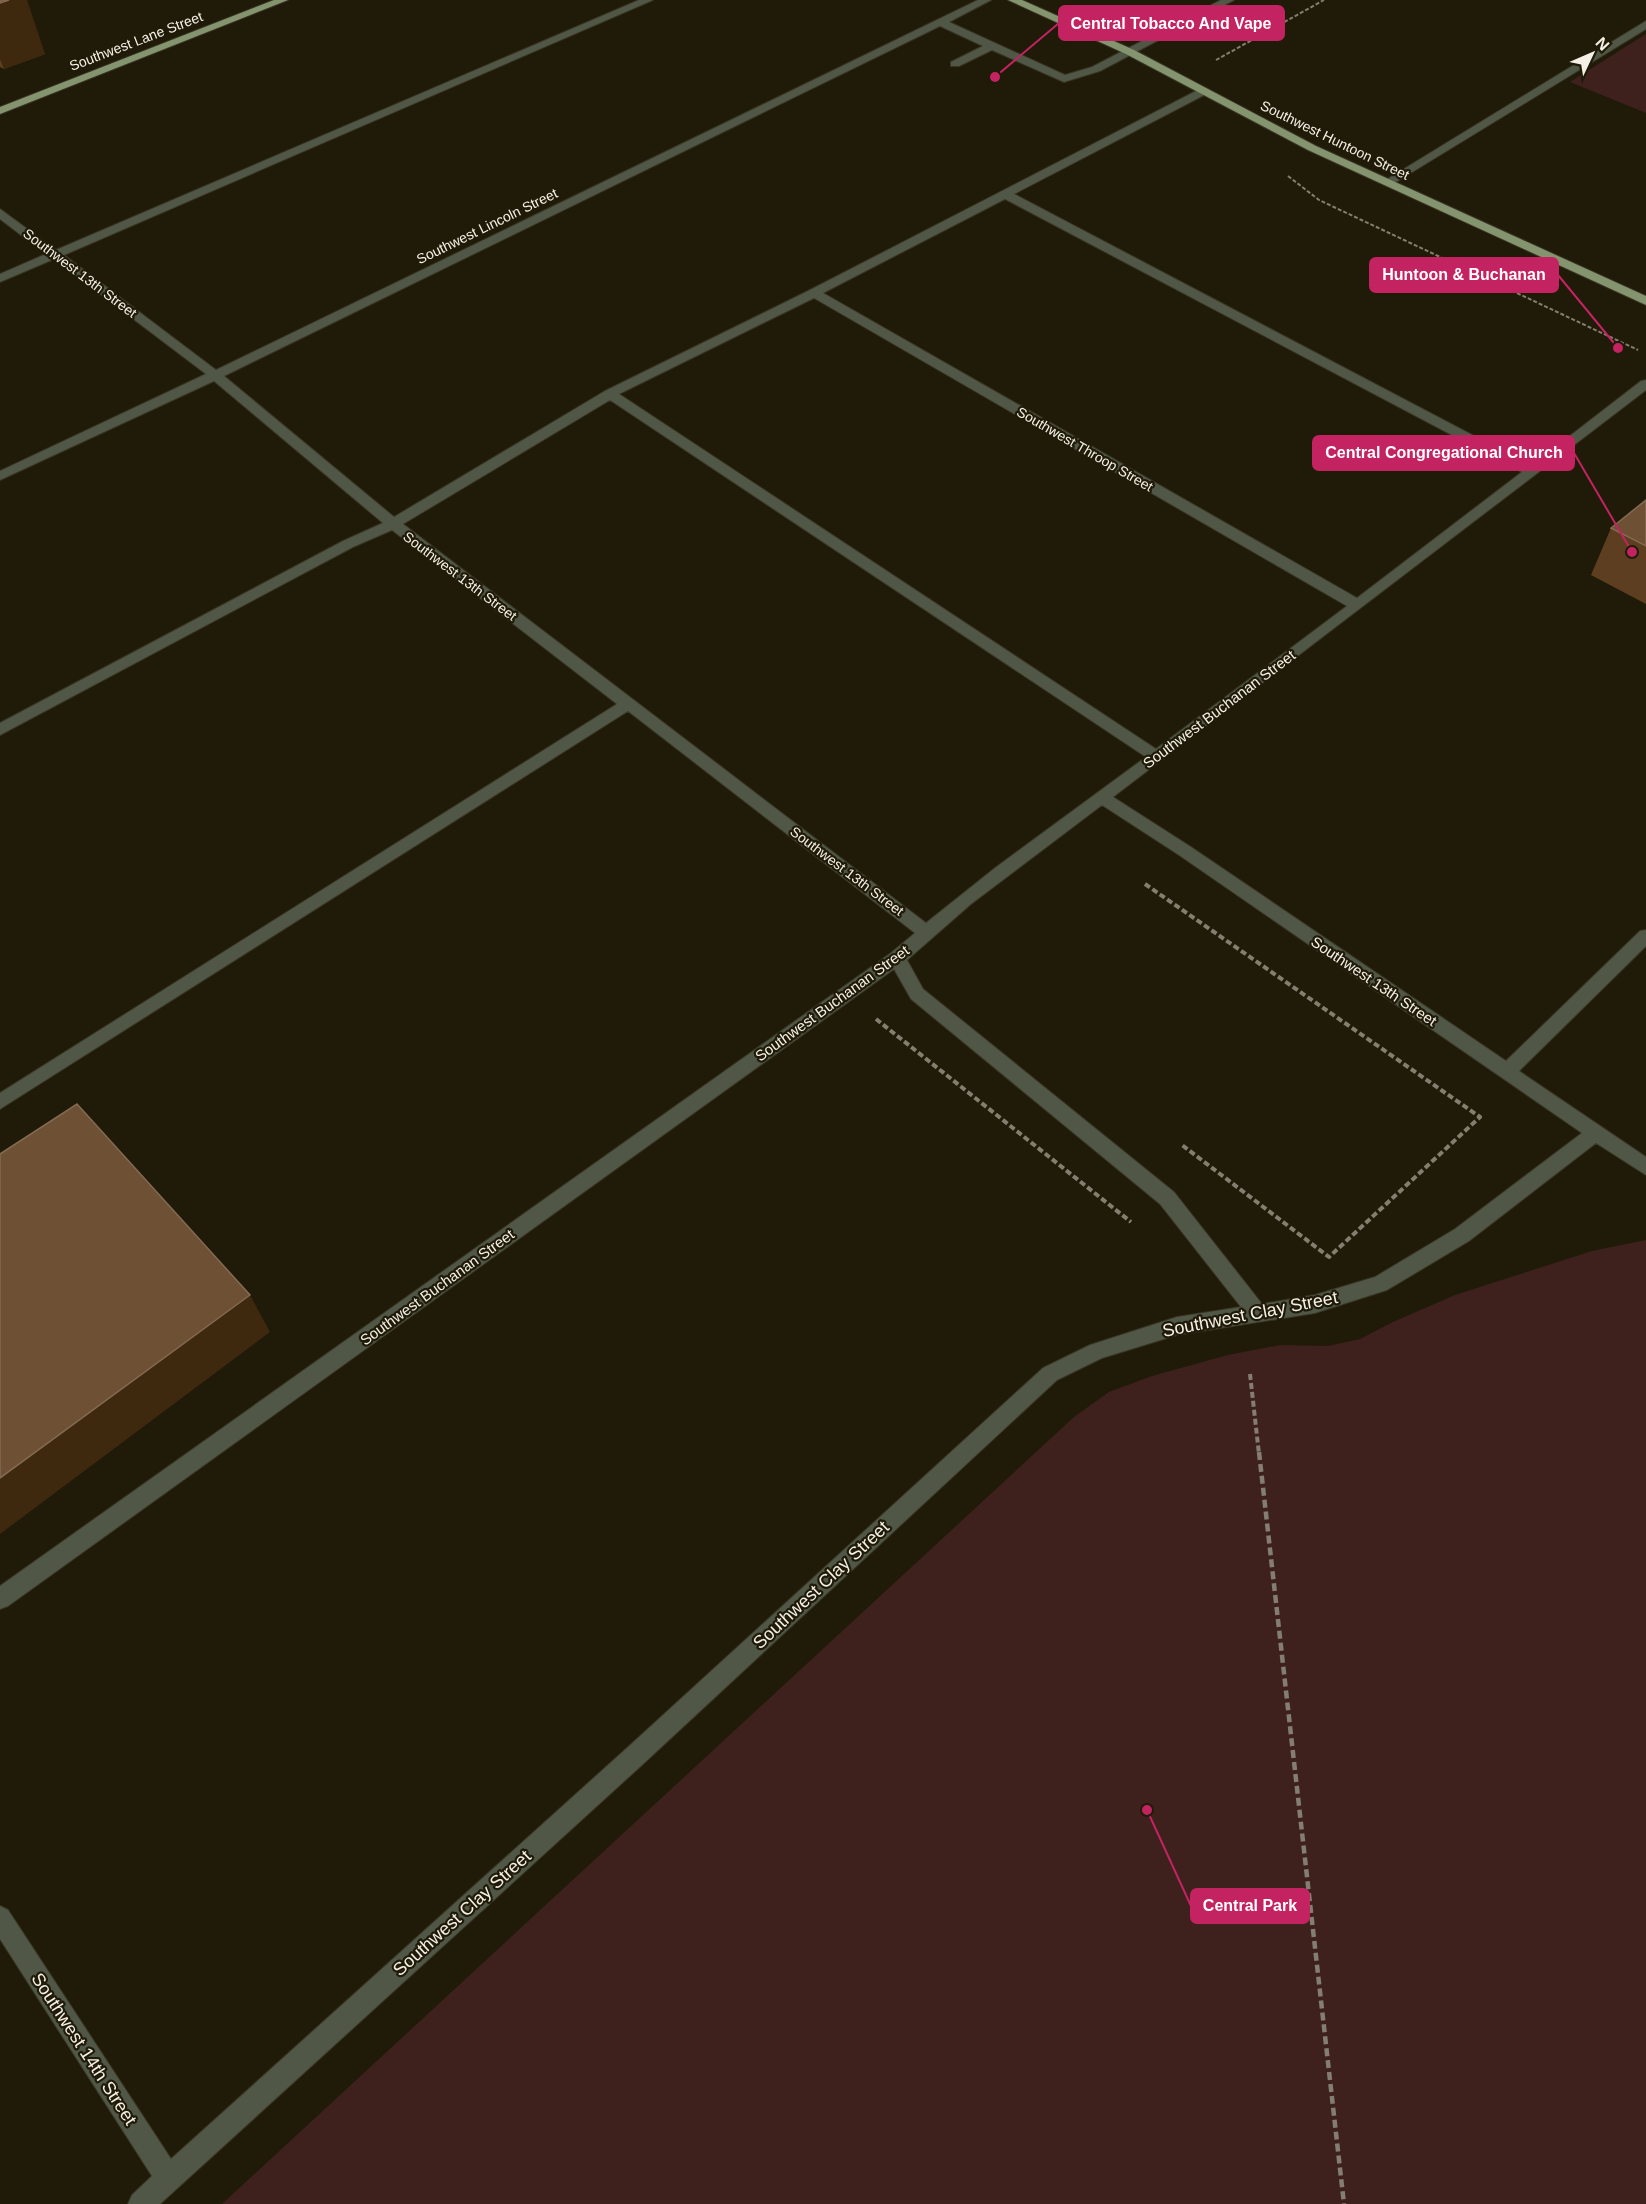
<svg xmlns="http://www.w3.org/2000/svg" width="1646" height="2204" font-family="Helvetica,sans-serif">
	<rect width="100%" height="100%" fill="#201b09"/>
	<g fill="#3e211d">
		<path d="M1646 34V113L1570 82Z"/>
		<path d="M1646 1240V2204H222L1074 1417 1109 1392 1152 1376 1228 1355 1280 1345 1328 1346 1360 1339 1393 1322 1455 1295 1592 1251Z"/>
	</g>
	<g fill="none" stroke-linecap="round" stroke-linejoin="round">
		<g stroke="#393523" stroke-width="2">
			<g id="minor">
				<path d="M639 0H653L64 255 216 370 978 0H991L949 22 1065 75 1092 67 1221 0H1234L1100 71 1064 82 992 50 959 66H951V62L983 46 940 26 224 376 394 517 605 391 810 290 1200 89H1208V93L1014 194 1531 466 1641 381 1646 380V390L1113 797 1191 847 1506 1061 1640 931 1646 930V946L1519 1071 1646 1157V1175L1596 1143 1469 1241 1387 1290 1315 1313 1177 1335 1102 1358 1057 1380 643 1764 160 2204H128L132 2195 152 2176 0 1939V1906L8 1910 171 2159 627 1748 1043 1368 1090 1345 1177 1317 1241 1307 1160 1204 911 999 894 969 8 1606 0 1609V1586L891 953 915 933 628 711 0 1109V1093L617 704 392 530 353 547 0 735V723L343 541 383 523 214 381 0 480V471L206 374 54 259 0 282V274L46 254 0 219V209L56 250ZM1005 199 1522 472 1357 598 823 293ZM814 298 1347 606 1156 749 619 394ZM610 400 1146 757 995 868 926 923 403 524ZM1102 805 1179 855 1582 1133 1455 1229 1375 1277 1315 1295 1262 1304 1174 1192 923 989 907 960 971 904Z"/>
				<path d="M1646 21V29L1391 185 1387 186 1381 183Z"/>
			</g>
		</g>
		<g stroke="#393523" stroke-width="2">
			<g id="major">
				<path d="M274 0H288L0 114V107Z"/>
				<path d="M1008 0H1022L1134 50 1316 146 1646 296V305L1308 150 1126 54Z"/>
			</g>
		</g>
		<g stroke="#837e70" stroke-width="2" stroke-dasharray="4 2" stroke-linecap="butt">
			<path d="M1216 60 1324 0"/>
			<path d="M1288 176 1319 200 1638 350"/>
		</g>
		<g stroke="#837e70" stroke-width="4" stroke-dasharray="6 3" stroke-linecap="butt">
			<path d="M1145 884 1480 1117 1329 1257 1182 1145"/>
			<path d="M876 1019 1131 1222"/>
			<path d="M1250 1374 1259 1454"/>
		</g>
		<path stroke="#837e70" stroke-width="4.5" stroke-dasharray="8 4" stroke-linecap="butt" d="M1259 1452 1344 2204"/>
		<use href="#minor" fill="#505746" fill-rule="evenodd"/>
		<use href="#major" fill="#84946f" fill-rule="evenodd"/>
	</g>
	<g fill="#5d3e20">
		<path d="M0 0 45 54 4 69 0 67Z"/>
		<path d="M1646 500V604L1591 575 1611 528Z"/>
	</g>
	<g fill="#3e280e">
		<path d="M9 0H27L45 54 4 69 0 59V3Z"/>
		<path d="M250 1295 270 1332 0 1534V1478Z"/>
	</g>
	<g fill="#6e5135" stroke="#836a51" stroke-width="1.5">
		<path d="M0 0H9L0 3Z"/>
		<path d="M1646 500V546L1611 528Z"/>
		<path d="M77 1104 250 1295 0 1478V1154Z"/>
	</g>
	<g text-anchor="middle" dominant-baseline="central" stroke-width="4.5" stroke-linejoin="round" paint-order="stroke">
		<g font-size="14" fill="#f4f0e5" stroke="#201b09">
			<text transform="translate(136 41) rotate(-21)">Southwest Lane Street</text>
			<text transform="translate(1335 140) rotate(26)">Southwest Huntoon Street</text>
			<text transform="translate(487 226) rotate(-26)">Southwest Lincoln Street</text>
			<text transform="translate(80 273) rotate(37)">Southwest 13th Street</text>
			<text transform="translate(1085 449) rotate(30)">Southwest Throop Street</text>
			<text transform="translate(460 576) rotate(37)">Southwest 13th Street</text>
			<text transform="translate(847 871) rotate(37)">Southwest 13th Street</text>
		</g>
		<g font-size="15" fill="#f4f0e5" stroke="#201b09">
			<text transform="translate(1219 709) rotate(-37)">Southwest Buchanan Street</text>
			<text transform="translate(1374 981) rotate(34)">Southwest 13th Street</text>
			<text transform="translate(832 1003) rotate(-36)">Southwest Buchanan Street</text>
			<text transform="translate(437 1287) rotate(-36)">Southwest Buchanan Street</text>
		</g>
		<g font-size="18" fill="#f4f0e5" stroke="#201b09">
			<text transform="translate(1250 1314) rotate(-11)">Southwest Clay Street</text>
			<text transform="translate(821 1585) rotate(-43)">Southwest Clay Street</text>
			<text transform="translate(462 1913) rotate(-42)">Southwest Clay Street</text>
			<text transform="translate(84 2049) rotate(57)">Southwest 14th Street</text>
		</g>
	</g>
	<path fill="none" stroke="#c42362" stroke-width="2" d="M995 77L1059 23M1618 348L1558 275M1632 552L1574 453M1147 1810L1191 1906"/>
	<g fill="#c42362" stroke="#201b09" stroke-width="2">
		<circle cx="995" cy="77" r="6"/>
		<circle cx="1618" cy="348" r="6"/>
		<circle cx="1632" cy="552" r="6"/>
		<circle cx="1147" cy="1810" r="6"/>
	</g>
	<g fill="#c42362" stroke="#c42362" stroke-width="2">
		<rect x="1059" y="6" width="225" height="34" rx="6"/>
		<rect x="1370" y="258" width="188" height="34" rx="6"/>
		<rect x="1313" y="436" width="261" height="34" rx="6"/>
		<rect x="1191" y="1889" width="118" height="34" rx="6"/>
	</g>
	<g font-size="16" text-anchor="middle" font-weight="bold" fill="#fff">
		<text x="1171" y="29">Central Tobacco And Vape</text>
		<text x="1464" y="280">Huntoon &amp; Buchanan</text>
		<text x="1444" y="458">Central Congregational Church</text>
		<text x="1250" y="1911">Central Park</text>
	</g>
	<g transform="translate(1592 54) rotate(46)" stroke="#201b09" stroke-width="4.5" paint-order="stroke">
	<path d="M0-4.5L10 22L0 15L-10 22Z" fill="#f4f0e5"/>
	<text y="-9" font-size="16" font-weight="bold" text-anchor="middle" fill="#f4f0e5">N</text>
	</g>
</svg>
